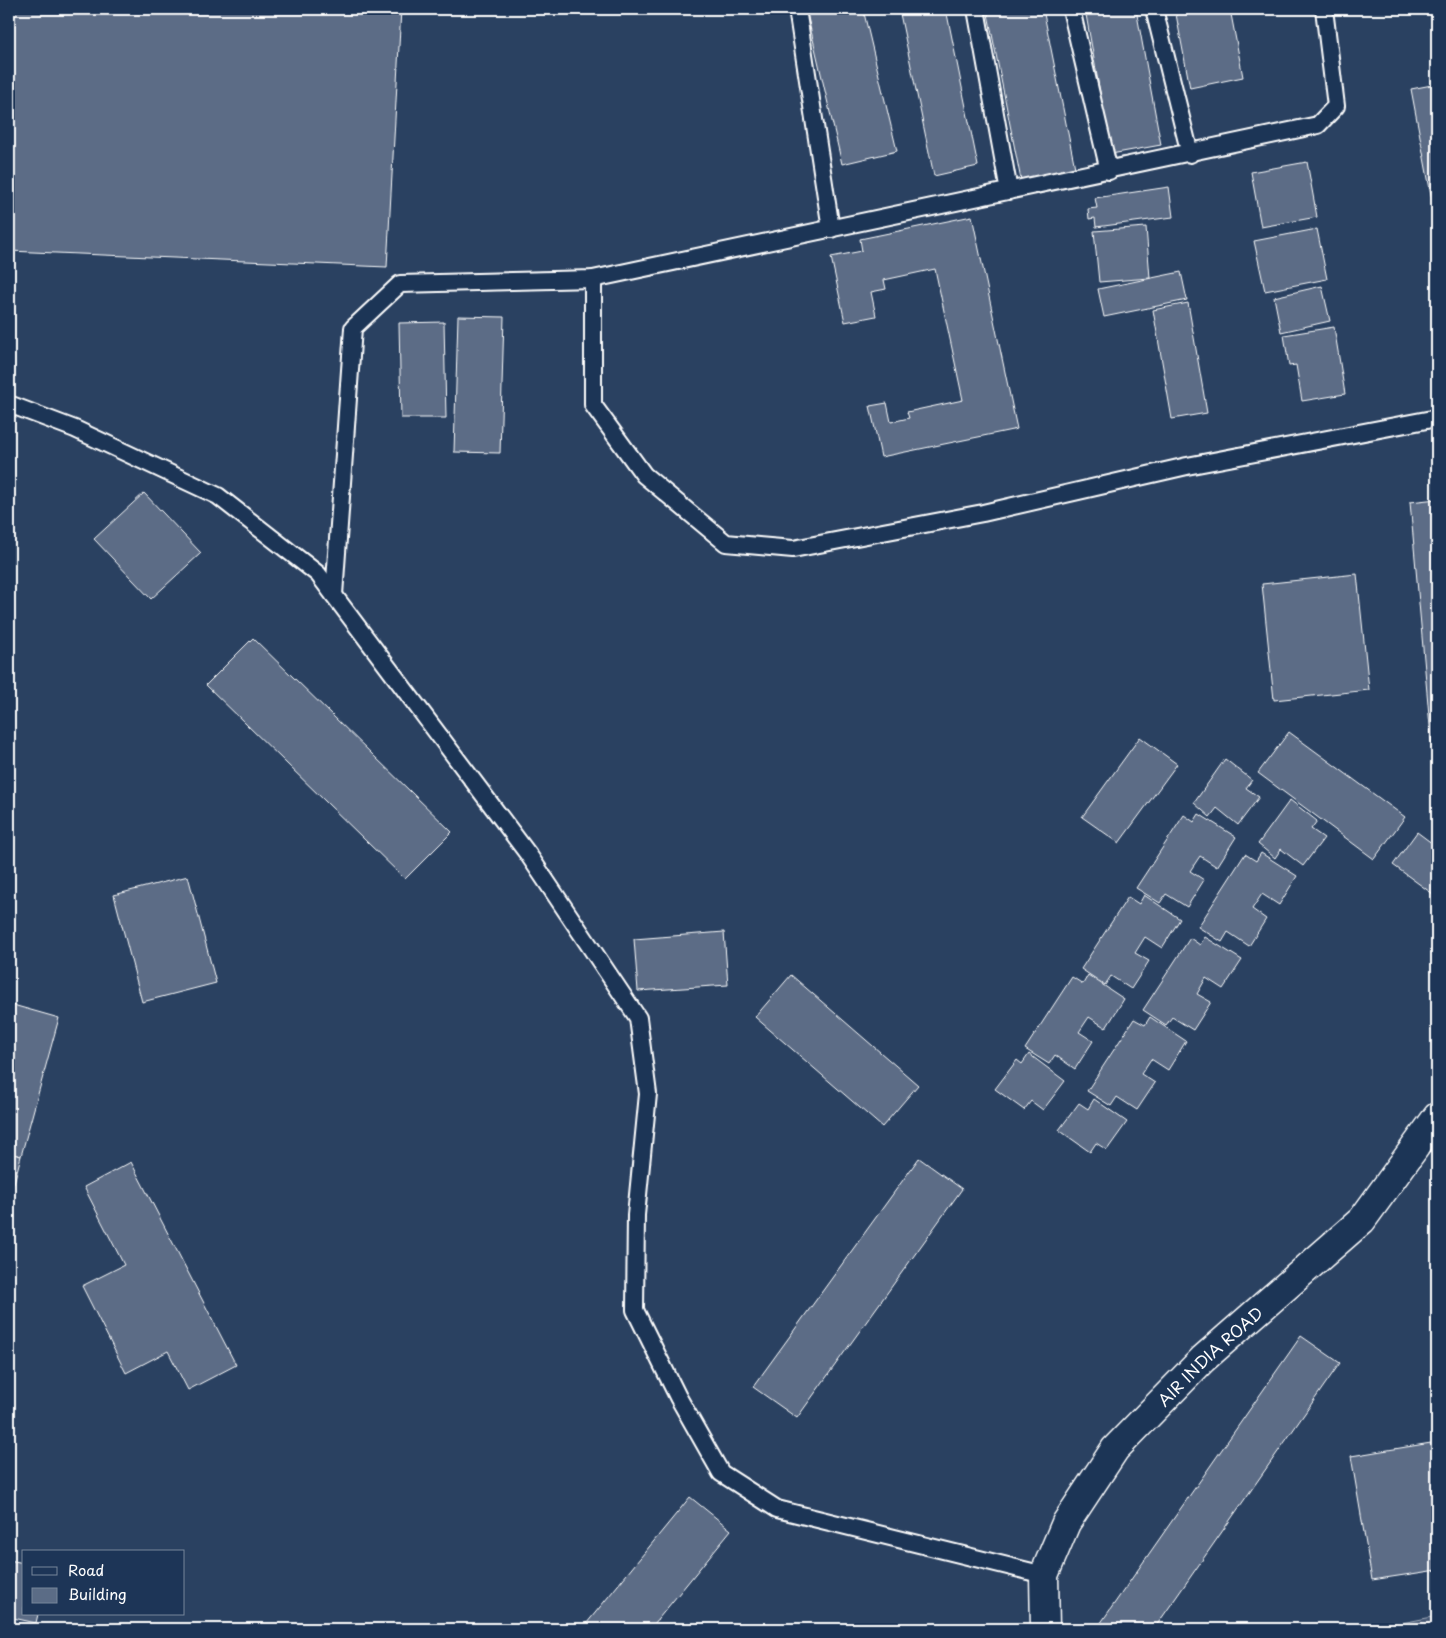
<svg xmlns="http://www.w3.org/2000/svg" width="1446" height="1638" font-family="'Playpen Sans',sans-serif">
	<rect width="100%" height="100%" fill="#2a4161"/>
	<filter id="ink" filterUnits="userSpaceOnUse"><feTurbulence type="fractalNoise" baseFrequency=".02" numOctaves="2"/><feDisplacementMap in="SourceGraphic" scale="10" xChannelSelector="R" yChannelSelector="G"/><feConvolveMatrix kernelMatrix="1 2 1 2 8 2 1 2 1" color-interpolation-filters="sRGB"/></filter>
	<g filter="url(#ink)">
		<path fill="#465975" stroke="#a2acba" d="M1437 1616V1629H1372Z"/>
		<g fill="#5b6c86" stroke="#fff">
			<path d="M9 9H401L387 267 9 251Z"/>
			<path d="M806 9H863L897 151 842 164Z"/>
			<path d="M899 9H946L978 166 934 176Z"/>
			<path d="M987 9H1043L1076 173 1022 185Z"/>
			<path d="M1085 9H1136L1161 145 1111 154Z"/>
			<path d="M1175 9H1230L1243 77 1190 88Z"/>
			<path d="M1437 84V221H1436L1411 89Z"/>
			<path d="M1307 162 1317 217 1261 227 1251 172Z"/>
			<path d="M1169 187 1173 217 1096 227 1095 218 1089 219 1088 209 1097 208 1095 198Z"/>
			<path d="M972 216 1017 429 881 457 870 406 887 403 891 422 909 418 907 412 963 400 935 269 884 280 886 289 871 292 876 316 845 322 831 257 862 251 860 239Z"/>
			<path d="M1146 227 1150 278 1099 282 1094 231Z"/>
			<path d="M1317 229 1327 279 1265 291 1254 241Z"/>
			<path d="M1181 272 1187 300 1104 317 1098 289Z"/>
			<path d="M1322 286 1330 321 1281 332 1274 297Z"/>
			<path d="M1188 303 1207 413 1172 419 1153 310Z"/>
			<path d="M458 316 504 317 500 453 454 452Z"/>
			<path d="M444 322 446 418H401L399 323Z"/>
			<path d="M1334 327 1345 394 1302 401 1296 365 1289 366 1284 335Z"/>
			<path d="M144 493 201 553 151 599 94 539Z"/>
			<path d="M1437 499V759L1433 760 1410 502Z"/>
			<path d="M1357 574 1369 690 1274 700 1262 584Z"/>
			<path d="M253 638 452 832 405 879 206 685Z"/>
			<path d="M1289 732 1405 817 1374 859 1258 773Z"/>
			<path d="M1140 737 1177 764 1119 843 1082 817Z"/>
			<path d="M1225 759 1252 780 1246 788 1259 797 1238 825 1217 808 1210 817 1194 803Z"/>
			<path d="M1290 800 1317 821 1311 829 1324 838 1303 866 1281 849 1275 858 1258 844Z"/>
			<path d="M1199 814 1236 837 1217 867 1200 856 1190 871 1204 880 1187 907 1166 894 1160 903 1136 888 1184 815 1194 822Z"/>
			<path d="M1417 832 1437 847V897L1393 865Z"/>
			<path d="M1261 853 1297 876 1279 905 1262 894 1252 909 1266 919 1249 946 1228 932 1222 942 1198 927 1245 854 1256 861Z"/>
			<path d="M188 876 216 983 142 1002 114 895Z"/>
			<path d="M1144 895 1180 919 1162 948 1145 937 1135 953 1149 961 1131 989 1111 976 1105 985 1081 969 1128 897 1139 904Z"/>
			<path d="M724 932 728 985 638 991 634 939Z"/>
			<path d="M1205 937 1242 960 1223 989 1206 978 1197 994 1211 1002 1193 1030 1172 1017 1166 1025 1143 1010 1190 938 1200 945Z"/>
			<path d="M791 975 918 1085 882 1127 755 1017Z"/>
			<path d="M1088 975 1124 999 1106 1028 1089 1017 1079 1032 1093 1041 1075 1069 1055 1055 1049 1064 1025 1049 1072 977 1083 984Z"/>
			<path d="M13 1005 59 1018 21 1156 9 1153V1020Z"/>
			<path d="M1150 1017 1186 1041 1168 1070 1151 1059 1141 1074 1155 1083 1137 1110 1117 1097 1111 1106 1087 1091 1134 1019 1145 1025Z"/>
			<path d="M1029 1054 1065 1081 1043 1110 1031 1101 1024 1110 995 1089 1017 1060 1022 1064Z"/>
			<path d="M1094 1099 1127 1122 1107 1150 1096 1143 1090 1152 1059 1130 1079 1103 1088 1109Z"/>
			<path d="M9 1153 21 1156 9 1202Z"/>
			<path d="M919 1158 962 1189 797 1418 753 1387Z"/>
			<path d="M131 1162 236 1365 188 1390 168 1351 126 1373 82 1286 124 1265 84 1187Z"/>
			<path d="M1301 1336 1340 1363 1154 1629H1101L1098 1627Z"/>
			<path d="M1431 1443 1437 1479V1570L1372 1580 1351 1456Z"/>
			<path d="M690 1497 731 1530 650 1629H582Z"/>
			<path d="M9 1560 24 1563V1614H38L36 1623 9 1617Z"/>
		</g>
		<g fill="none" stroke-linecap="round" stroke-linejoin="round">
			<g stroke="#fff" stroke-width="20">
				<g id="lane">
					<path d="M797 9 831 229"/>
					<path d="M976 9 1009 191"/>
					<path d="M1071 9 1109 171"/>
					<path d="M1154 9 1190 154"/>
					<path d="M593 279V405L644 475 726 543 793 549 983 513 1187 466 1437 418"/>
					<path d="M9 404 75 429 218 496 318 574 528 854 638 1018 648 1094 636 1215 635 1310 678 1397 721 1473 777 1509 1044 1575"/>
					<path d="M334 595 353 328 400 284 593 279 1318 125 1336 106 1324 9"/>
				</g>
			</g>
			<g stroke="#fff" stroke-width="31">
				<g id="secondary">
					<path id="s1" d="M1045 1629 1044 1575 1066 1523 1115 1449 1203 1359 1362 1220 1437 1117"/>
				</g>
			</g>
			<use href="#lane" stroke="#1d3557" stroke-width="16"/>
			<use href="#secondary" stroke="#1d3557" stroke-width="28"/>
		</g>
	</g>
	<g text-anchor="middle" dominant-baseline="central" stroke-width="5" stroke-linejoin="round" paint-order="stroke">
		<g font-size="16" fill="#fff" stroke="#1d3557">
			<text stroke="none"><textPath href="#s1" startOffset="332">AIR INDIA ROAD</textPath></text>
		</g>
	</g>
	<rect width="1446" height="1638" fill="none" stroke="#1d3557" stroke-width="30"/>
	<rect x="15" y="15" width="1416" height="1608" fill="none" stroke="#fff" stroke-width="2" filter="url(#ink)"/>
	<rect x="22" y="1550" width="162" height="65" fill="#1d3557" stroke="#77869a"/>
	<rect x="32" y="1567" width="25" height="8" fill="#1d3557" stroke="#77869a"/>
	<text x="68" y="1576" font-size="15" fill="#ffffff">Road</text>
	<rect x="32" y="1588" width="25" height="15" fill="#5b6c86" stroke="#77869a"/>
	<text x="68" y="1600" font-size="15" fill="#ffffff">Building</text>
</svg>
